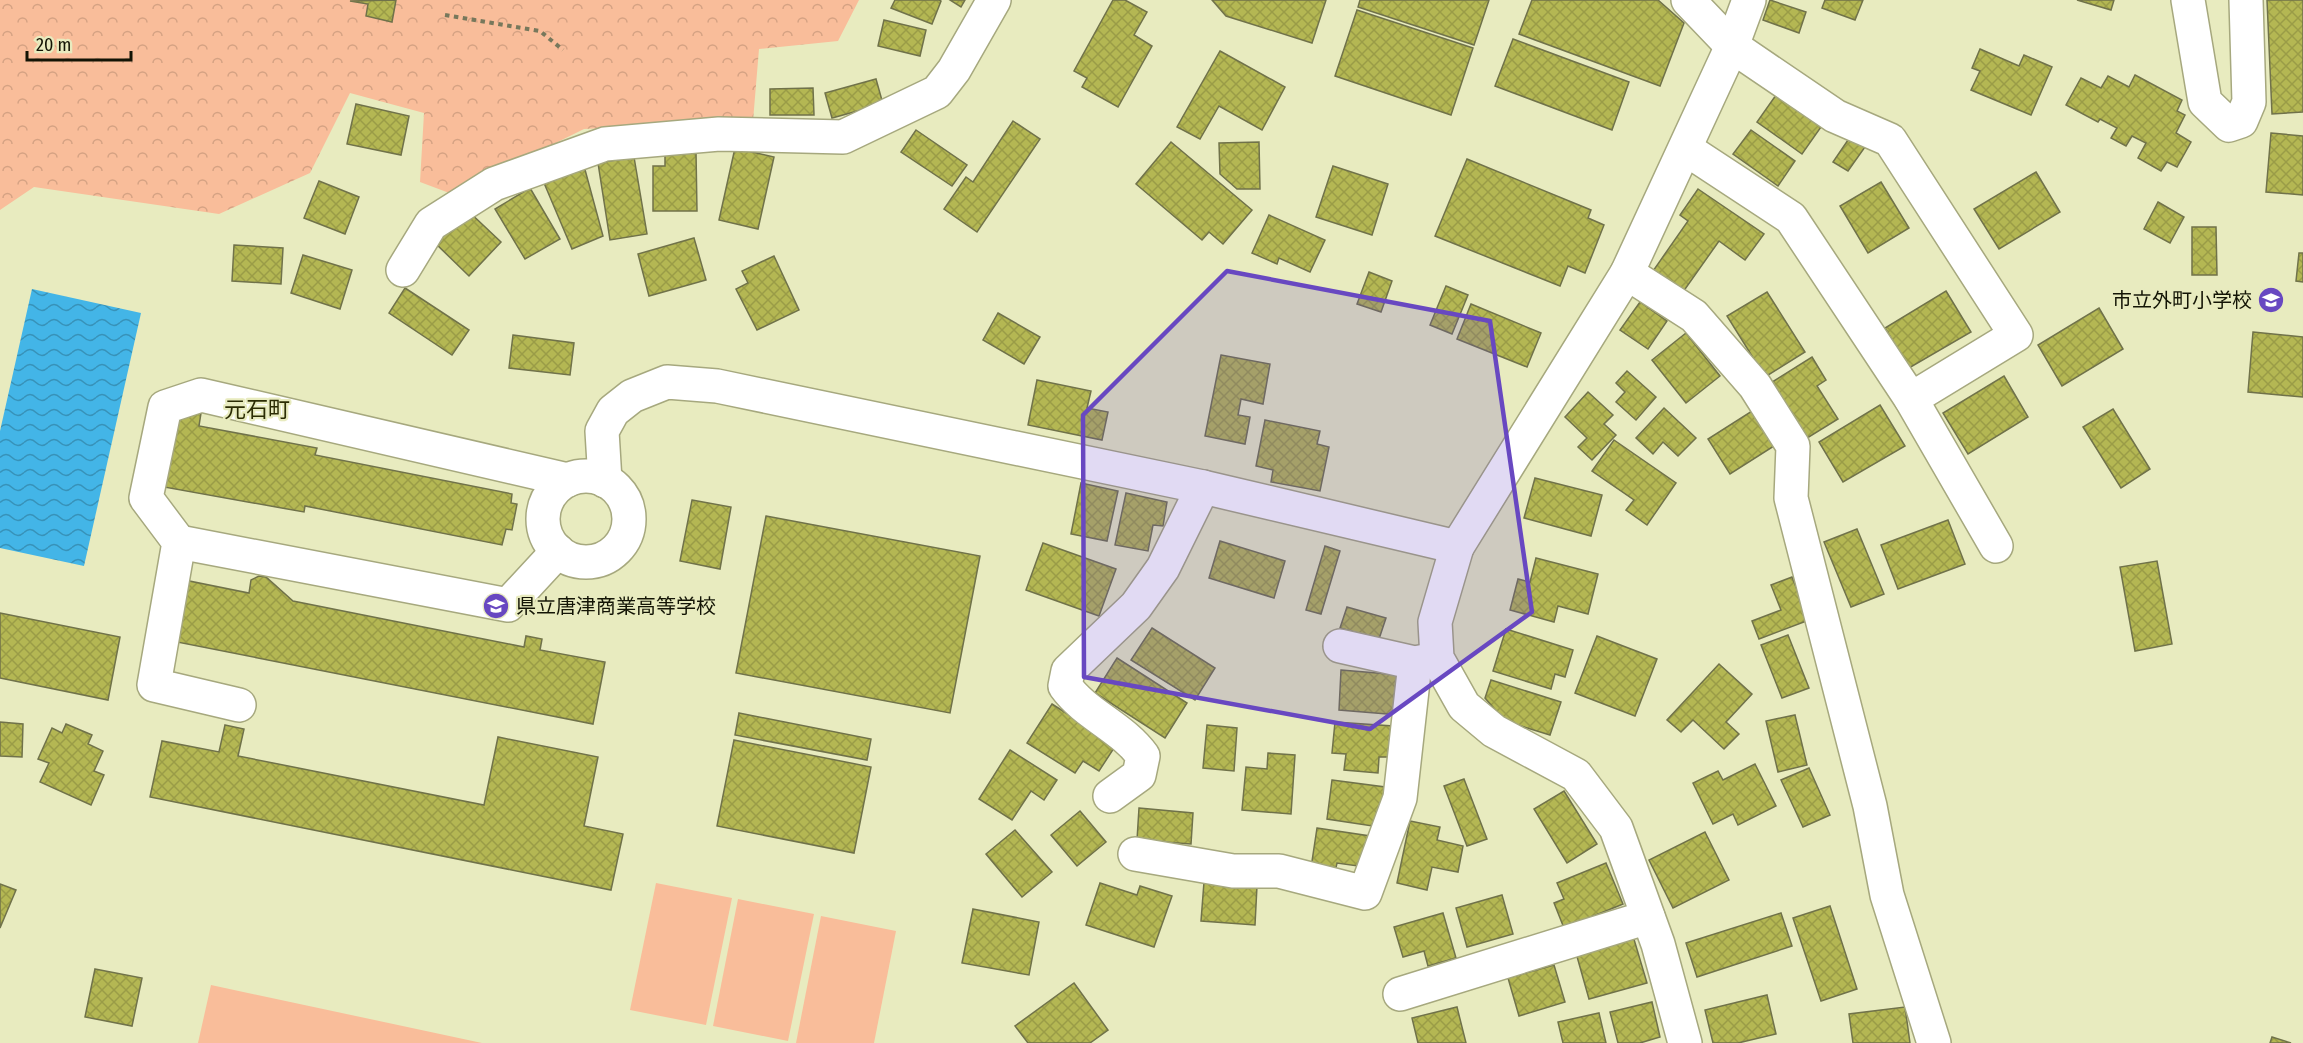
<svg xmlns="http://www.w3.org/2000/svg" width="2303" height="1043" font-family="'Fira Sans Condensed','Noto Sans JP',sans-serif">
	<defs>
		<pattern id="forest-crowns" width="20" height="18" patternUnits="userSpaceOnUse" patternTransform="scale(1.5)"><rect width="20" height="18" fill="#f9bd9a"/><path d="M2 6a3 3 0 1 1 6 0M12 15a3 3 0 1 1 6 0" fill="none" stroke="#d5a283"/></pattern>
		<pattern id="water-waves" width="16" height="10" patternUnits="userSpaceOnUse" patternTransform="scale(1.5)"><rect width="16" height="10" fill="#43b5e7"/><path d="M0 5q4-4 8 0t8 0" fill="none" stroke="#3792b9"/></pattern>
		<pattern id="building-cross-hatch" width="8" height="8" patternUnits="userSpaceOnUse" patternTransform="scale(1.5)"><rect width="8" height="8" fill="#b4b753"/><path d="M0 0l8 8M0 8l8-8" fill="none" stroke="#9a9c47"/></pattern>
	</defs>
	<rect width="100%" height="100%" fill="#e8ebbf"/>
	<path fill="url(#forest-crowns)" d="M0 0H859L838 41 759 49 753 121 584 129 452 194 420 182 424 113 350 93 310 173 219 214 34 187 0 210Z"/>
	<g fill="#f9bd9a">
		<path d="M656 883 732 898 706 1025 630 1010Z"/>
		<path d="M738 899 814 914 788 1041 713 1026Z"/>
		<path d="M821 916 896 931 874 1043H796Z"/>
		<path d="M211 985 482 1043H198Z"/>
	</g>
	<path fill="url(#water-waves)" d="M32 289 141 313 84 566 0 548V431Z"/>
	<g fill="url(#building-cross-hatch)" stroke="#70724a" stroke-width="1.5">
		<path d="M396 0 392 22 366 16 368 4 350 1Z"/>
		<path d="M895 0H939L941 1 932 24 891 8Z"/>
		<path d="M950 0H965L961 7Z"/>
		<path d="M1113 0H1125L1147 12 1134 35 1152 46 1118 107 1082 87 1087 78 1074 71Z"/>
		<path d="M1212 0H1326L1312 43 1226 16Z"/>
		<path d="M1360 0H1489L1474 45 1358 7Z"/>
		<path d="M1532 0H1658L1684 23 1660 86 1519 34Z"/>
		<path d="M1770 0 1806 12 1799 33 1763 20Z"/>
		<path d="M1825 0H1863L1855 20 1822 8Z"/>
		<path d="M2077 0H2114L2111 10Z"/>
		<path d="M2267 0H2303V112L2272 114Z"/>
		<path d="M1357 10 1473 48 1451 115 1335 76Z"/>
		<path d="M884 20 926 30 920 56 878 46Z"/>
		<path d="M1513 39 1629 82 1612 130 1495 86Z"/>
		<path d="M1980 49 2019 66 2024 55 2052 67 2031 115 1971 90 1980 71 1972 68Z"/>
		<path d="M1220 51 1285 87 1262 130 1219 106 1200 139 1177 127Z"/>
		<path d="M2135 75 2182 100 2177 111 2185 115 2176 133 2191 142 2177 167 2167 162 2161 171 2138 158 2146 143 2132 136 2126 146 2111 138 2117 128 2100 119 2098 122 2066 105 2081 78 2101 88 2108 76 2129 87Z"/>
		<path d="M876 79 883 104 832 118 825 93Z"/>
		<path d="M813 88 814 115H770V89Z"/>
		<path d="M1776 95 1821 127 1802 154 1757 122Z"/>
		<path d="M356 104 409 116 401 155 347 144Z"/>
		<path d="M1013 121 1040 139 977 232 944 209 966 177 973 182Z"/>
		<path d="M916 130 967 165 952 186 901 152Z"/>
		<path d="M1751 130 1795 161 1778 186 1733 154Z"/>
		<path d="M2271 133 2303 136V195L2266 192Z"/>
		<path d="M1850 137 1865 147 1848 171 1833 162Z"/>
		<path d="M1171 142 1252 210 1223 244 1209 232 1202 240 1136 184Z"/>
		<path d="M1259 142 1260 189H1237L1220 174 1219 143Z"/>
		<path d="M735 148 774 157 758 229 719 220Z"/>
		<path d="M665 152H696L697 211H653V166H665Z"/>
		<path d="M634 157 647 234 610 240 598 163Z"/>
		<path d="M1467 159 1591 210 1588 218 1604 225 1585 273 1568 266 1560 286 1435 236Z"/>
		<path d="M584 166 603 236 572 249 544 183Z"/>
		<path d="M1333 166 1388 184 1372 235 1316 217Z"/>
		<path d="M2036 172 2060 212 1999 249 1974 209Z"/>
		<path d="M319 181 359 197 345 234 304 218Z"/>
		<path d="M1881 182 1909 228 1868 253 1840 206Z"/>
		<path d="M530 188 560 239 525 259 495 209Z"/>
		<path d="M1698 189 1764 234 1745 260 1719 241 1683 292 1653 271 1688 221 1680 215Z"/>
		<path d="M2158 202 2184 217 2170 243 2144 229Z"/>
		<path d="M465 208 501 242 469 276 433 241Z"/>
		<path d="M1269 215 1325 240 1310 272 1279 258 1277 264 1252 253Z"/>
		<path d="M2192 227H2216L2217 275H2192Z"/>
		<path d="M694 238 706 280 649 296 638 254Z"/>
		<path d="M234 245 283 248 281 284 232 281Z"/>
		<path d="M2299 253H2303V282L2296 281Z"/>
		<path d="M303 255 352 270 340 309 291 293Z"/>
		<path d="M774 256 799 310 757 330 736 289 748 283 742 271Z"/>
		<path d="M1369 272 1392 281 1381 312 1357 304Z"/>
		<path d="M1446 286 1468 295 1452 334 1430 325Z"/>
		<path d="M405 288 469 330 452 355 389 313Z"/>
		<path d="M1946 291 1971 332 1909 368 1885 328Z"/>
		<path d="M1767 292 1805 352 1765 377 1727 316Z"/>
		<path d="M1640 302 1667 321 1648 349 1620 330Z"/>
		<path d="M1471 304 1541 333 1527 367 1457 339Z"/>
		<path d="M2099 308 2123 349 2062 386 2038 345Z"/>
		<path d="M998 313 1040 337 1024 364 983 340Z"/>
		<path d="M2253 332 2303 337V397L2248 392Z"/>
		<path d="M1686 333 1720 376 1686 403 1652 360Z"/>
		<path d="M513 335 574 343 570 375 509 368Z"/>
		<path d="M1221 355 1270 364 1263 404 1241 399 1238 415 1250 417 1245 444 1205 436Z"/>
		<path d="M1812 357 1826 380 1817 386 1838 419 1804 440 1769 384Z"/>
		<path d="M1627 371 1656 397 1636 420 1616 402 1625 392 1616 383Z"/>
		<path d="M2004 376 2028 417 1968 454 1943 413Z"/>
		<path d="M1037 380 1091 391 1087 408 1108 412 1102 440 1028 425Z"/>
		<path d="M1588 392 1613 415 1604 424 1616 435 1592 460 1578 447 1587 438 1565 417Z"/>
		<path d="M1880 405 1905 446 1843 482 1819 442Z"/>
		<path d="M1664 408 1696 438 1678 456 1663 442 1653 454 1636 438Z"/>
		<path d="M179 409 201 413 199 426 317 448 315 455 512 494 511 503 517 504 512 530 506 529 502 545 305 506 304 512 164 487Z"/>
		<path d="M2113 409 2150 469 2121 488 2083 427Z"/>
		<path d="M1752 411 1774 446 1730 474 1708 439Z"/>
		<path d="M1265 420 1320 431 1317 444 1329 447 1320 491 1271 482 1273 470 1256 466Z"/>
		<path d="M1614 440 1676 483 1647 525 1626 510 1634 500 1592 471Z"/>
		<path d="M1535 478 1602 495 1591 536 1524 518Z"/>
		<path d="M1081 483 1118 491 1107 541 1071 534Z"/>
		<path d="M1126 493 1167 502 1163 526 1153 525 1148 551 1115 545Z"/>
		<path d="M692 500 731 507 720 569 680 561Z"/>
		<path d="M766 516 980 556 950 713 736 673Z"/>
		<path d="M1948 520 1965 564 1898 589 1881 545Z"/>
		<path d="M1857 529 1884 594 1851 607 1824 542Z"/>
		<path d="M1220 541 1285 561 1274 598 1209 578Z"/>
		<path d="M1043 543 1116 569 1099 616 1026 590Z"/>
		<path d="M1325 546 1340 551 1321 614 1306 610Z"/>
		<path d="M1536 558 1598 574 1588 614 1558 606 1554 622 1510 610 1518 579 1530 582Z"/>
		<path d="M2157 561 2172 644 2135 651 2120 567Z"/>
		<path d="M259 576 266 577 293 601 524 647 526 636 542 639 540 650 605 662 593 724 177 642 189 581 249 593 251 580Z"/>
		<path d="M1792 577 1809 620 1759 639 1752 621 1781 610 1771 585Z"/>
		<path d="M1347 607 1386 618 1379 639 1340 628Z"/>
		<path d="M0 613 120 637 108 700 0 678Z"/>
		<path d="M1152 628 1215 668 1195 700 1131 660Z"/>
		<path d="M1506 629 1573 650 1565 677 1555 674 1551 689 1493 671Z"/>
		<path d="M1788 635 1809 688 1782 698 1761 645Z"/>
		<path d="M1597 636 1657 659 1635 716 1575 693Z"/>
		<path d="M1117 658 1187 703 1165 738 1095 693Z"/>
		<path d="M1719 664 1752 694 1726 722 1739 734 1724 749 1693 720 1681 732 1667 720Z"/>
		<path d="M1341 670 1401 675 1399 715 1339 710Z"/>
		<path d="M1491 680 1561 702 1550 735 1505 721 1485 698Z"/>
		<path d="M1052 704 1116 745 1099 771 1083 761 1075 773 1027 743Z"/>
		<path d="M739 713 871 739 867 760 735 735Z"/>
		<path d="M1795 715 1807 765 1778 772 1766 721Z"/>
		<path d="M0 722 23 724 22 757 0 756Z"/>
		<path d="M1335 722 1393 726 1390 757H1379L1378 773 1344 770 1346 754 1332 753Z"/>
		<path d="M66 724 92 735 88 744 103 751 94 771 104 775 91 805 40 782 49 763 38 759 52 728 62 733Z"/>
		<path d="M225 725 244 729 238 756 484 805 498 737 598 757 584 826 623 834 611 890 150 797 162 741 219 752Z"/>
		<path d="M1207 725 1237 728 1234 771 1203 768Z"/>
		<path d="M734 740 871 767 854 853 717 826Z"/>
		<path d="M1010 750 1057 780 1044 800 1031 791 1012 820 979 799Z"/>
		<path d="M1268 753 1295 755 1291 814 1242 810 1246 767 1267 769Z"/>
		<path d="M1755 764 1776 806 1738 825 1733 814 1713 824 1693 783 1718 771 1723 780Z"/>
		<path d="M1809 768 1830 815 1803 827 1781 780Z"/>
		<path d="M1464 779 1487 839 1467 846 1444 786Z"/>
		<path d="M1332 780 1385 787 1379 827 1327 819Z"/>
		<path d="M1564 791 1597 844 1567 863 1534 809Z"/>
		<path d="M1139 808 1193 813 1191 844 1137 840Z"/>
		<path d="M1080 811 1106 842 1077 866 1051 835Z"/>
		<path d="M1410 821 1440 827 1437 840 1463 846 1458 872 1432 867 1427 890 1397 883Z"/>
		<path d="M1317 828 1370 836 1365 867 1337 863 1335 872 1311 868Z"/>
		<path d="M1015 830 1052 872 1022 897 986 854Z"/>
		<path d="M1705 832 1729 880 1673 908 1649 860Z"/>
		<path d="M1606 863 1623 904 1564 928 1554 903 1564 899 1557 883Z"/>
		<path d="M1204 882 1257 886 1255 925 1201 921Z"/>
		<path d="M1100 883 1137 895 1140 886 1172 896 1154 947 1086 925Z"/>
		<path d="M0 884 16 890 0 928Z"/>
		<path d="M1502 895 1513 934 1467 947 1456 908Z"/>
		<path d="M1830 906 1857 989 1821 1001 1793 918Z"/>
		<path d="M973 909 1039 922 1029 975 962 963Z"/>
		<path d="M1443 913 1456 958 1428 966 1424 951 1403 957 1394 927Z"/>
		<path d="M1781 913 1792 946 1697 977 1686 943Z"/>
		<path d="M1633 936 1647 983 1589 999 1576 953Z"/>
		<path d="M1554 965 1565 1002 1519 1016 1508 978Z"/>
		<path d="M95 969 142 978 132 1026 85 1017Z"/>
		<path d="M1074 983 1108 1030 1090 1043H1028L1015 1026Z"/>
		<path d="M1767 995 1776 1034 1738 1043H1713L1705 1010Z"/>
		<path d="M1652 1002 1660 1037 1640 1043H1618L1610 1012Z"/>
		<path d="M1457 1007 1466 1043H1418L1412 1018Z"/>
		<path d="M1905 1007 1910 1043H1853L1849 1014Z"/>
		<path d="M1599 1013 1606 1043H1563L1558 1022Z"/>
		<path d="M2272 1037 2291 1043H2270Z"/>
	</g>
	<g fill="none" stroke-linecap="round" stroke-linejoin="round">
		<g stroke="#a6a87e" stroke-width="36">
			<g id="minor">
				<path d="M1688 0 1732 46 1835 116 1890 140 2016 335 1911 399"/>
				<path d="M2188 0 2205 102 2229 125 2241 121 2249 102 2246 0"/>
				<path d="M1686 149 1791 218 1911 399 1996 546"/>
				<path d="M403 270 431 224 494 184 605 144 719 134 843 137 937 92 954 70 994 0"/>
				<path d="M1627 273 1694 316 1755 386 1793 446 1791 498 1870 806 1887 895 1934 1043"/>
				<circle cx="586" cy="519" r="43"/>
				<path d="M605 481 602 431 613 411 632 396 667 382 717 386 1203 487 1457 547 1627 273 1732 46 1749 0"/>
				<path d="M179 542 508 605 558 551"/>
				<path d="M1457 547 1435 622 1437 658 1464 706 1494 731 1576 775 1616 828 1658 944 1685 1043"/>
				<path d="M1340 646 1415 663 1436 659"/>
				<path d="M239 705 154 685 179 542 146 498 165 407 201 395 568 480"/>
				<path d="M1110 796 1139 775 1143 756C1122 727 1086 715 1065 686L1068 671 1136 606 1163 568 1203 487"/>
				<path d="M1135 854 1233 871H1279L1365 893 1400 798 1415 663"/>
				<path d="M1400 994 1648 917"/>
			</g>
		</g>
		<path stroke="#77785c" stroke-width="4" stroke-dasharray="4.5 4.5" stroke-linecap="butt" d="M445 15 540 31 563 50"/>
		<use href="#minor" stroke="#fff" stroke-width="33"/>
	</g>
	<path fill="#6848c1" fill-opacity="0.2" stroke="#6848c1" stroke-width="4.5" stroke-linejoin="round" d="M1227 271 1490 321 1532 612 1370 729 1084 677 1083 415Z"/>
	<defs>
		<g id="school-disc" transform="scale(1.35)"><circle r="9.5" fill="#6848c1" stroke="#e8ebbf"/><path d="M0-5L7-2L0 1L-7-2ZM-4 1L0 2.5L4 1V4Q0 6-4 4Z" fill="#fff"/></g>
	</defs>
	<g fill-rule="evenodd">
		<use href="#school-disc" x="2271" y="300"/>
		<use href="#school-disc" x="496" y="606"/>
	</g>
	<g text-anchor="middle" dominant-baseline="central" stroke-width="4.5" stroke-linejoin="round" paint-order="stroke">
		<g font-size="20" fill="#131405" stroke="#e8ebbf" text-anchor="end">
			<text x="2252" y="300">市立外町小学校</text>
			<text x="516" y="606" text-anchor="start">県立唐津商業高等学校</text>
		</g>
		<g font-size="22" fill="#2b2c04" stroke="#e8ebbf">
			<text x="257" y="409">元石町</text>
		</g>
	</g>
	<path d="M27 51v9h104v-9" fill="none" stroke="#131405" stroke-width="3"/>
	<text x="36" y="51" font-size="18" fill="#131405" stroke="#e8ebbf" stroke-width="4.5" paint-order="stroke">20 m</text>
</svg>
